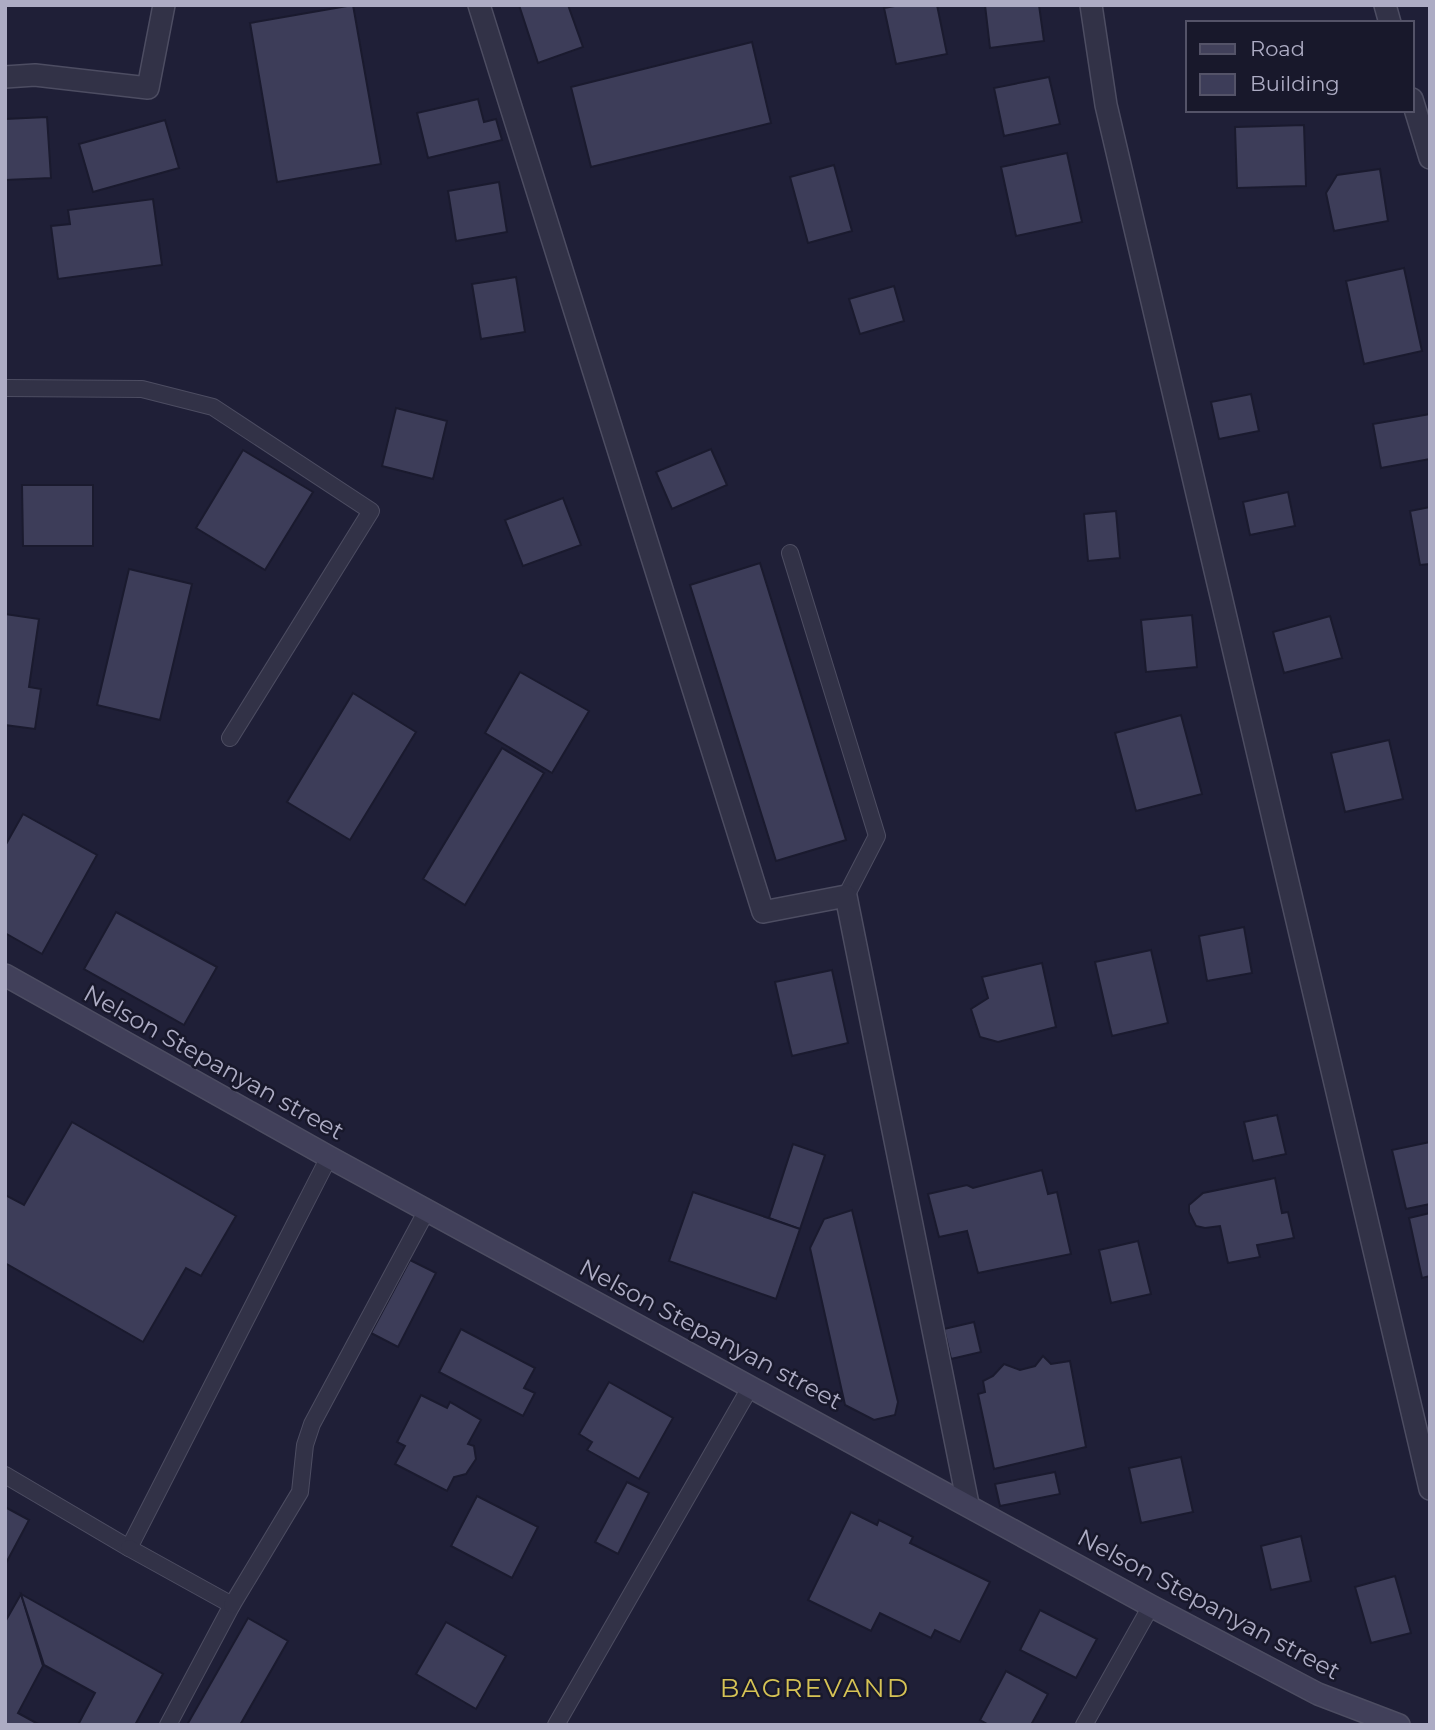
<svg xmlns="http://www.w3.org/2000/svg" width="1435" height="1730" font-family="Montserrat,sans-serif">
	<rect width="100%" height="100%" fill="#1f1f37"/>
	<g fill="#3d3d59" stroke="#1a1a2e" stroke-width="2">
		<path d="M353 5 381 164 277 182 250 23Z"/>
		<path d="M519 5H568L583 47 538 63Z"/>
		<path d="M900 5H937L947 54 896 64 884 8Z"/>
		<path d="M985 5H1039L1044 41 990 48Z"/>
		<path d="M752 42 771 123 591 167 571 87Z"/>
		<path d="M1049 77 1060 124 1004 136 994 88Z"/>
		<path d="M478 99 484 122 496 119 502 140 428 158 417 113Z"/>
		<path d="M47 117 51 178 5 180V119Z"/>
		<path d="M165 120 179 168 93 192 79 144Z"/>
		<path d="M1304 125 1306 186 1237 188 1235 127Z"/>
		<path d="M1067 153 1082 222 1016 236 1001 167Z"/>
		<path d="M834 165 852 231 808 243 790 177Z"/>
		<path d="M1380 169 1388 221 1334 231 1326 193 1337 175Z"/>
		<path d="M499 182 507 232 456 241 448 191Z"/>
		<path d="M153 199 162 265 58 279 51 226 70 224 68 210Z"/>
		<path d="M1404 268 1422 351 1364 364 1346 281Z"/>
		<path d="M516 277 525 332 481 339 472 284Z"/>
		<path d="M894 286 904 321 860 334 849 299Z"/>
		<path d="M1251 394 1259 431 1219 439 1211 402Z"/>
		<path d="M396 408 447 421 433 479 382 466Z"/>
		<path d="M1430 414V459L1381 468 1373 424Z"/>
		<path d="M711 449 727 485 672 509 656 472Z"/>
		<path d="M243 450 313 492 265 570 196 528Z"/>
		<path d="M22 485H93V546H23Z"/>
		<path d="M1288 492 1295 526 1250 535 1243 502Z"/>
		<path d="M563 498 581 545 523 566 505 520Z"/>
		<path d="M1430 507V564L1420 565 1410 511Z"/>
		<path d="M1116 511 1120 558 1088 561 1084 514Z"/>
		<path d="M760 563 846 840 776 861 690 585Z"/>
		<path d="M129 569 192 584 160 720 97 705Z"/>
		<path d="M5 614 39 619 29 687 41 689 35 729 5 725Z"/>
		<path d="M1192 615 1197 667 1146 672 1141 620Z"/>
		<path d="M1330 616 1342 658 1284 673 1273 632Z"/>
		<path d="M520 672 589 711 552 773 485 733Z"/>
		<path d="M353 693 416 732 350 840 287 802Z"/>
		<path d="M1181 715 1202 794 1136 811 1115 733Z"/>
		<path d="M1389 740 1403 799 1345 812 1331 753Z"/>
		<path d="M502 748 544 773 465 905 423 879Z"/>
		<path d="M23 814 97 855 42 954 5 933V846Z"/>
		<path d="M116 912 217 967 184 1025 84 969Z"/>
		<path d="M1244 927 1252 973 1207 981 1199 936Z"/>
		<path d="M1151 950 1168 1023 1112 1036 1095 962Z"/>
		<path d="M1042 963 1056 1027 998 1042 980 1037 971 1009 988 998 982 977Z"/>
		<path d="M832 970 848 1043 792 1056 775 982Z"/>
		<path d="M1277 1115 1286 1154 1253 1161 1244 1122Z"/>
		<path d="M72 1122 236 1216 201 1276 186 1268 143 1342 5 1263V1188V1195L24 1205Z"/>
		<path d="M1430 1142V1204L1406 1209 1392 1150Z"/>
		<path d="M793 1144 825 1155 800 1229 769 1218Z"/>
		<path d="M1042 1170 1048 1194 1057 1192 1071 1254 978 1273 967 1231 939 1237 928 1194 967 1185 973 1188Z"/>
		<path d="M1275 1178 1282 1213 1288 1212 1294 1238 1257 1245 1260 1257 1228 1263 1220 1226 1205 1228 1196 1226 1189 1212V1205L1203 1193Z"/>
		<path d="M693 1192 800 1229 776 1299 669 1261Z"/>
		<path d="M852 1210 898 1402 895 1415 874 1420 845 1405 810 1248 824 1219Z"/>
		<path d="M1430 1213V1276L1422 1278 1409 1218Z"/>
		<path d="M1138 1241 1151 1294 1111 1303 1099 1250Z"/>
		<path d="M410 1260 436 1273 398 1347 371 1333Z"/>
		<path d="M974 1322 981 1352 951 1359 944 1329Z"/>
		<path d="M461 1329 535 1368 524 1388 535 1393 523 1416 439 1372Z"/>
		<path d="M1043 1356 1051 1364 1070 1361 1086 1447 994 1469 978 1394 985 1392 983 1381 993 1376 1004 1364 1020 1370 1035 1366Z"/>
		<path d="M609 1382 673 1418 639 1479 587 1450 592 1442 579 1434Z"/>
		<path d="M421 1395 447 1408 450 1402 481 1420 468 1444 474 1446 476 1459 466 1474 454 1477 447 1491 395 1464 405 1446 397 1442Z"/>
		<path d="M1181 1457 1193 1512 1141 1523 1129 1468Z"/>
		<path d="M1055 1472 1060 1494 1000 1506 995 1484Z"/>
		<path d="M627 1482 649 1493 618 1554 595 1542Z"/>
		<path d="M477 1496 538 1527 512 1578 451 1546Z"/>
		<path d="M5 1507 29 1520 5 1565Z"/>
		<path d="M851 1512 877 1525 879 1520 913 1537 910 1543 990 1582 960 1642 935 1630 931 1638 880 1613 871 1631 808 1600Z"/>
		<path d="M1301 1536 1311 1581 1271 1590 1261 1546Z"/>
		<path d="M1395 1576 1411 1633 1371 1643 1355 1587Z"/>
		<path d="M21 1594 43 1666 18 1713 40 1725H5V1622Z"/>
		<path d="M21 1594 163 1674 135 1725H78L95 1693 44 1665Z"/>
		<path d="M1040 1610 1097 1639 1076 1678 1020 1650Z"/>
		<path d="M248 1618 288 1641 240 1725H187Z"/>
		<path d="M446 1622 506 1656 476 1709 416 1674Z"/>
		<path d="M1006 1671 1048 1694 1031 1725H989L980 1720Z"/>
	</g>
	<g fill="none" stroke-linecap="round" stroke-linejoin="round">
		<g stroke="#4d4d62" stroke-width="18">
			<g id="lane">
				<path d="M5 388 142 389 213 407 371 511 230 738"/>
				<path d="M790 553 877 836 846 896"/>
				<path d="M5 1475 129 1548 329 1157"/>
				<path d="M129 1548 232 1605 168 1725"/>
				<path d="M232 1605 300 1492 305 1445 312 1424 427 1210"/>
				<path d="M556 1725 751 1386"/>
				<path d="M1084 1725 1151 1606"/>
			</g>
		</g>
		<g stroke="#4d4d62" stroke-width="24">
			<g id="street">
				<path d="M479 5 763 912 846 896 968 1504"/>
				<path d="M1091 5 1106 105 1430 1489"/>
				<path d="M1385 5 1390 23"/>
				<path d="M5 77 35 75 148 88 164 5"/>
				<path d="M1412 99 1430 158"/>
			</g>
		</g>
		<g stroke="#4d4d62" stroke-width="24">
			<path id="secondary" d="M5 975 329 1157 1151 1606 1318 1694 1399 1725"/>
		</g>
		<use href="#lane" stroke="#323247" stroke-width="16"/>
		<use href="#street" stroke="#323247" stroke-width="21"/>
		<use href="#secondary" stroke="#41405a" stroke-width="21"/>
	</g>
	<g text-anchor="middle" dominant-baseline="central" stroke-width="5" stroke-linejoin="round" paint-order="stroke">
		<g font-size="24" fill="#adacc4" stroke="#18182b">
			<text transform="translate(214 1062) rotate(29)">Nelson Stepanyan street</text>
			<text transform="translate(711 1334) rotate(28)">Nelson Stepanyan street</text>
			<text transform="translate(1209 1604) rotate(28)">Nelson Stepanyan street</text>
		</g>
		<g font-size="26" letter-spacing="2" fill="#d6c355" stroke="#18182b">
			<text x="815" y="1688">BAGREVAND</text>
		</g>
	</g>
	<rect width="1435" height="1730" fill="none" stroke="#adacc4" stroke-width="14"/>
	<rect x="1186" y="21" width="228" height="91" fill="#18182b" stroke="#545368" stroke-width="2"/>
	<rect x="1200" y="44" width="35" height="10" fill="#41405a" stroke="#545368" stroke-width="2"/>
	<text x="1250" y="56" font-size="21" fill="#adacc4">Road</text>
	<rect x="1200" y="74" width="35" height="21" fill="#3d3d59" stroke="#545368" stroke-width="2"/>
	<text x="1250" y="91" font-size="21" fill="#adacc4">Building</text>
</svg>
